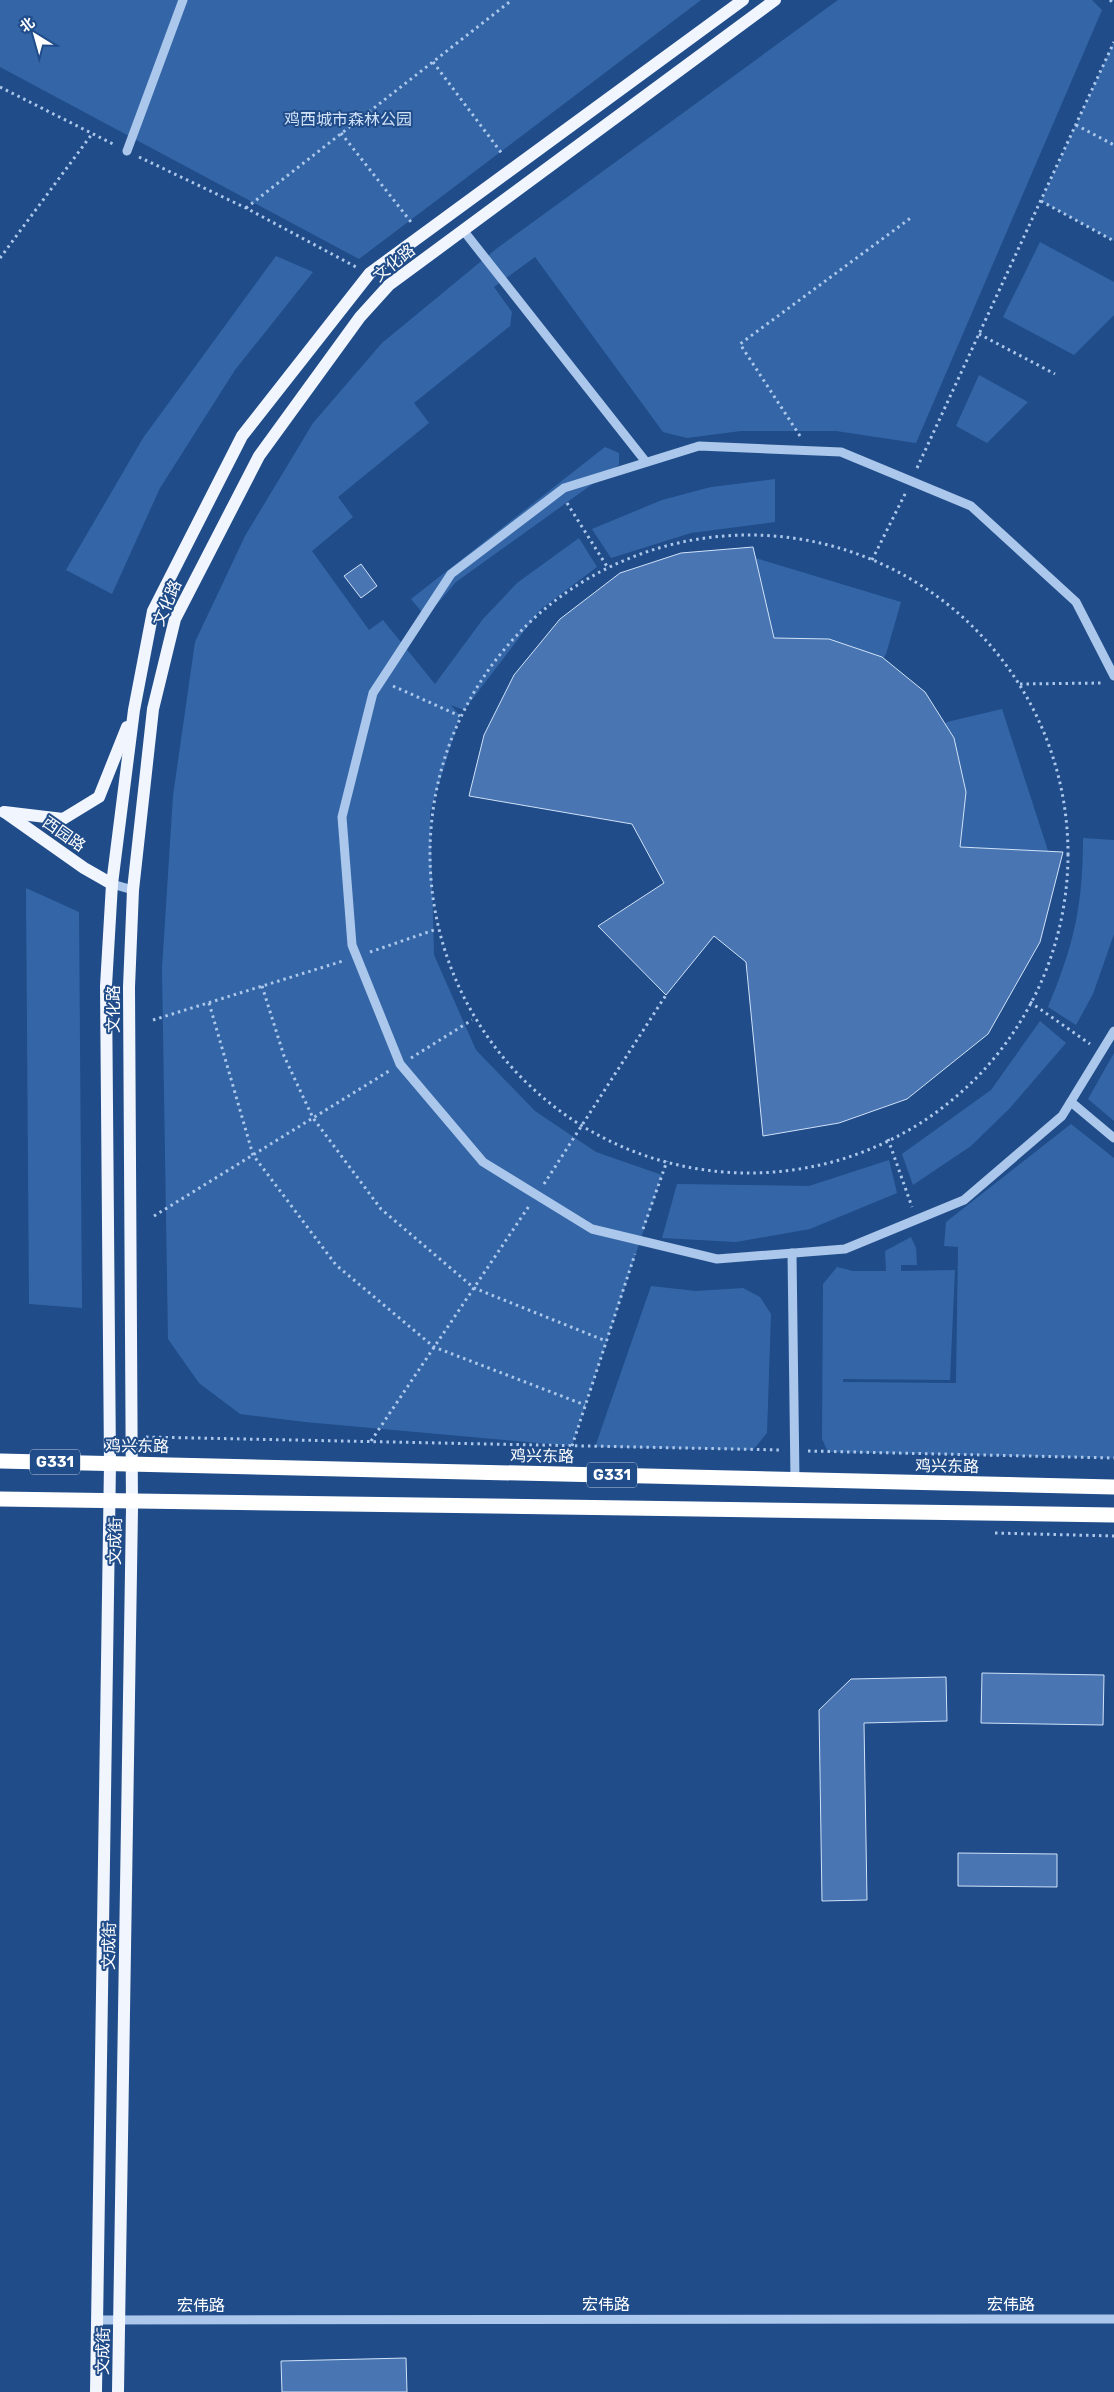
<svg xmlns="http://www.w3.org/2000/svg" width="1114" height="2392" font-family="Rubik,'Noto Sans SC',sans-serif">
	<rect width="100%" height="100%" fill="#204c89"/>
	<g fill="#3466a7">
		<path d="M0 0H701L359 259 0 67Z"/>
		<path d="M838 0H1092L1102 10 916 443 836 431H741L687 438 663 432 535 257 494 287 512 312 510 326 414 403 429 423 338 497 353 517 312 551 369 630 383 620 435 684 483 619 517 583 579 538 597 567 541 609 464 710 451 705 460 716 430 812 434 955 476 1050 535 1111 596 1152 662 1175 572 1446 305 1422 240 1414 199 1383 168 1339 162 968 173 796 195 642 245 536 313 423 382 343 496 249Z"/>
		<path d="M1114 42V241L1041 201Z"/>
		<path d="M1040 242 1114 282V315L1074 355 1003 317Z"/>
		<path d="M276 256 313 272 235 370 160 488 112 594 66 570 143 438Z"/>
		<path d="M979 375 1028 402 987 443 956 426Z"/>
		<path d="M605 447 619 453V465L456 582 426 617 411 599Z"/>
		<path d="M775 479V522L691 533 611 558 592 529 662 500 711 487Z"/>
		<path d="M749 556 901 602 886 654 860 694 756 660Z"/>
		<path d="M1002 709 1052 863 946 852 913 748 947 722Z"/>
		<path d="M1083 838 1114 840V934L1093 994 1076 1025 1048 1007C1074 945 1083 905 1083 838Z"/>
		<path d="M26 888 79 912 82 1308 29 1304Z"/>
		<path d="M1040 1021 1066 1043 1010 1108 971 1146 913 1185 902 1154 991 1090Z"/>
		<path d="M1114 1053V1121L1088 1099Z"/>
		<path d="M1071 1124 1114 1158V1458L828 1452 822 1439 823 1284 837 1267 853 1271H886L885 1251 911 1237 916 1248 917 1265H901V1271L955 1270 950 1380 843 1379V1382L956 1383 958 1247 944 1246 946 1222Z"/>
		<path d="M889 1160 897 1193 810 1229 736 1242 662 1238 677 1184 809 1186Z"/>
		<path d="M651 1286 696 1291 743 1288 760 1297 771 1314 767 1433 753 1450 595 1447Z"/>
	</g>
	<g fill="#4976b2" stroke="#d0e2f8">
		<path d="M753 547 774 638 829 639 882 657 925 692 954 738 966 792 960 847 1063 852 1040 942 988 1034 907 1099 839 1123 763 1136 746 962 714 936 666 995 598 926 664 883 632 824 469 796 484 735 514 675 560 619 620 573 681 553Z"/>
		<path d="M361 564 377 586 361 598 344 576Z"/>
		<path d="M982 1673 1104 1675 1103 1725 981 1723Z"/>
		<path d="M946 1677 947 1721 864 1723 867 1900 822 1901 819 1710 851 1679Z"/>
		<path d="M958 1853 1057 1854V1887L958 1886Z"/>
		<path d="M406 2358 407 2392H282L281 2361Z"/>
	</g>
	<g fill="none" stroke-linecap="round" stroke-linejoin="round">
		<g stroke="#abc7eb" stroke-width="3" stroke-dasharray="2.5 4" stroke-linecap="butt">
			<path d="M1110 0 1114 4"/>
			<path d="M433 62 503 155"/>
			<path d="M0 87 115 145"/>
			<path d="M1076 125 1114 145"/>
			<path d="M341 133 411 222"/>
			<path d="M139 157 246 208 356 267"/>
			<path d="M1041 201 1114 241"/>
			<path d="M246 208 512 0"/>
			<path d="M0 258 92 134"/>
			<path d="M979 334 1055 374"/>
			<path d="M800 436 740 344 912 217"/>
			<path d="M917 468 1114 42"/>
			<path d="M567 503 608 568"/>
			<circle cx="749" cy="854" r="319"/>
			<path d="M872 560 906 492"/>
			<path d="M1020 684 1102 683"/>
			<path d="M393 686 460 716"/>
			<path d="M370 952 437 929"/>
			<path d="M262 986 284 1056 313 1118 381 1209 474 1288 606 1341"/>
			<path d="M1030 1002 1090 1044"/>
			<path d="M209 1003 253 1155 336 1265 434 1347 585 1405"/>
			<path d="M153 1020 343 961"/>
			<path d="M411 1058 472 1020"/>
			<path d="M888 1139 912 1207"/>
			<path d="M544 1184 666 995"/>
			<path d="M154 1216 389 1071"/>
			<path d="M643 1229 667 1161"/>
			<path d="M146 1437 782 1450"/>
			<path d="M371 1441 529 1206"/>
			<path d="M572 1446 635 1254"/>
			<path d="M808 1451 1114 1458"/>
			<path d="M995 1533 1114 1536"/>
		</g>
		<g stroke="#abc7eb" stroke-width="9">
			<path d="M127 151 183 0"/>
			<path d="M463 230 646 462"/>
			<path d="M1114 676 1076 602 971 506 841 452 699 446 564 488 451 574 373 693 342 817 352 945 400 1064 483 1162 592 1229 717 1259 845 1249 964 1200 1062 1116 1114 1031"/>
			<path d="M112 884 133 890"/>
			<path d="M1071 1102 1114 1138"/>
			<path d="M792 1253 795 1480"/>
			<path d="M97 2320 1114 2319"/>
		</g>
		<g stroke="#f0f5fe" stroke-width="12">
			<path d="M4 812 63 819 99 797 127 727"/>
			<path d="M6 813 84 868 112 884"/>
			<path d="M96 2392 110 1463 106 986 112 884 134 710 153 611 242 436 370 273 743 0"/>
			<path d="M118 2392 132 1508 129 987 133 890 153 709 175 619 259 456 360 317 389 285 775 0"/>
		</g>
		<g stroke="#fff" stroke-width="15">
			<path d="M0 1461 1114 1487"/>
			<path d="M0 1499 1114 1515"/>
		</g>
	</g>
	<g text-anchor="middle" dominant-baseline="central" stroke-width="4" stroke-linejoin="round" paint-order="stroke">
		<g fill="#204c89" stroke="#bcc9dc" stroke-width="1">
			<rect x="30" y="1449.5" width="50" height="25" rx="4"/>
			<rect x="587" y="1462.5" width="50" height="25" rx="4"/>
		</g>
		<g font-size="15" font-weight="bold" fill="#fff">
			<text x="55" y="1462">G331</text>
			<text x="612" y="1475">G331</text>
		</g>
		<g font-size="16" fill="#d0e2f8" stroke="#204c89">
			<text x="348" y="119">鸡西城市森林公园</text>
		</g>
		<g font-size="16" fill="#fff" stroke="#204c89">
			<text transform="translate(394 263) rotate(-39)">文化路</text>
			<text transform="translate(167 603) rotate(-67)">文化路</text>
			<text transform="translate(64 834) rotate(35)">西园路</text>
			<text transform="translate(113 1009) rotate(-90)">文化路</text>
			<text transform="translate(137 1446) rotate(1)">鸡兴东路</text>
			<text transform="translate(542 1456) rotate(1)">鸡兴东路</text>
			<text transform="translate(947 1466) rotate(1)">鸡兴东路</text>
			<text transform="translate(115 1541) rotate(-89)">文成街</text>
			<text transform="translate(109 1946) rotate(-89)">文成街</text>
			<text x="606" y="2304">宏伟路</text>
			<text x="1011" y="2304">宏伟路</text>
			<text x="201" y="2305">宏伟路</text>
			<text transform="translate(103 2351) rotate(-89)">文成街</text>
		</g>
	</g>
	<g transform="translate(35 35) rotate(323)" stroke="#204c89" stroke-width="4" paint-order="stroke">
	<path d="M0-4L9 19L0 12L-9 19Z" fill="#ffffff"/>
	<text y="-8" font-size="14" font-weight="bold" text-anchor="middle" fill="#ffffff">北</text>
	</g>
</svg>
